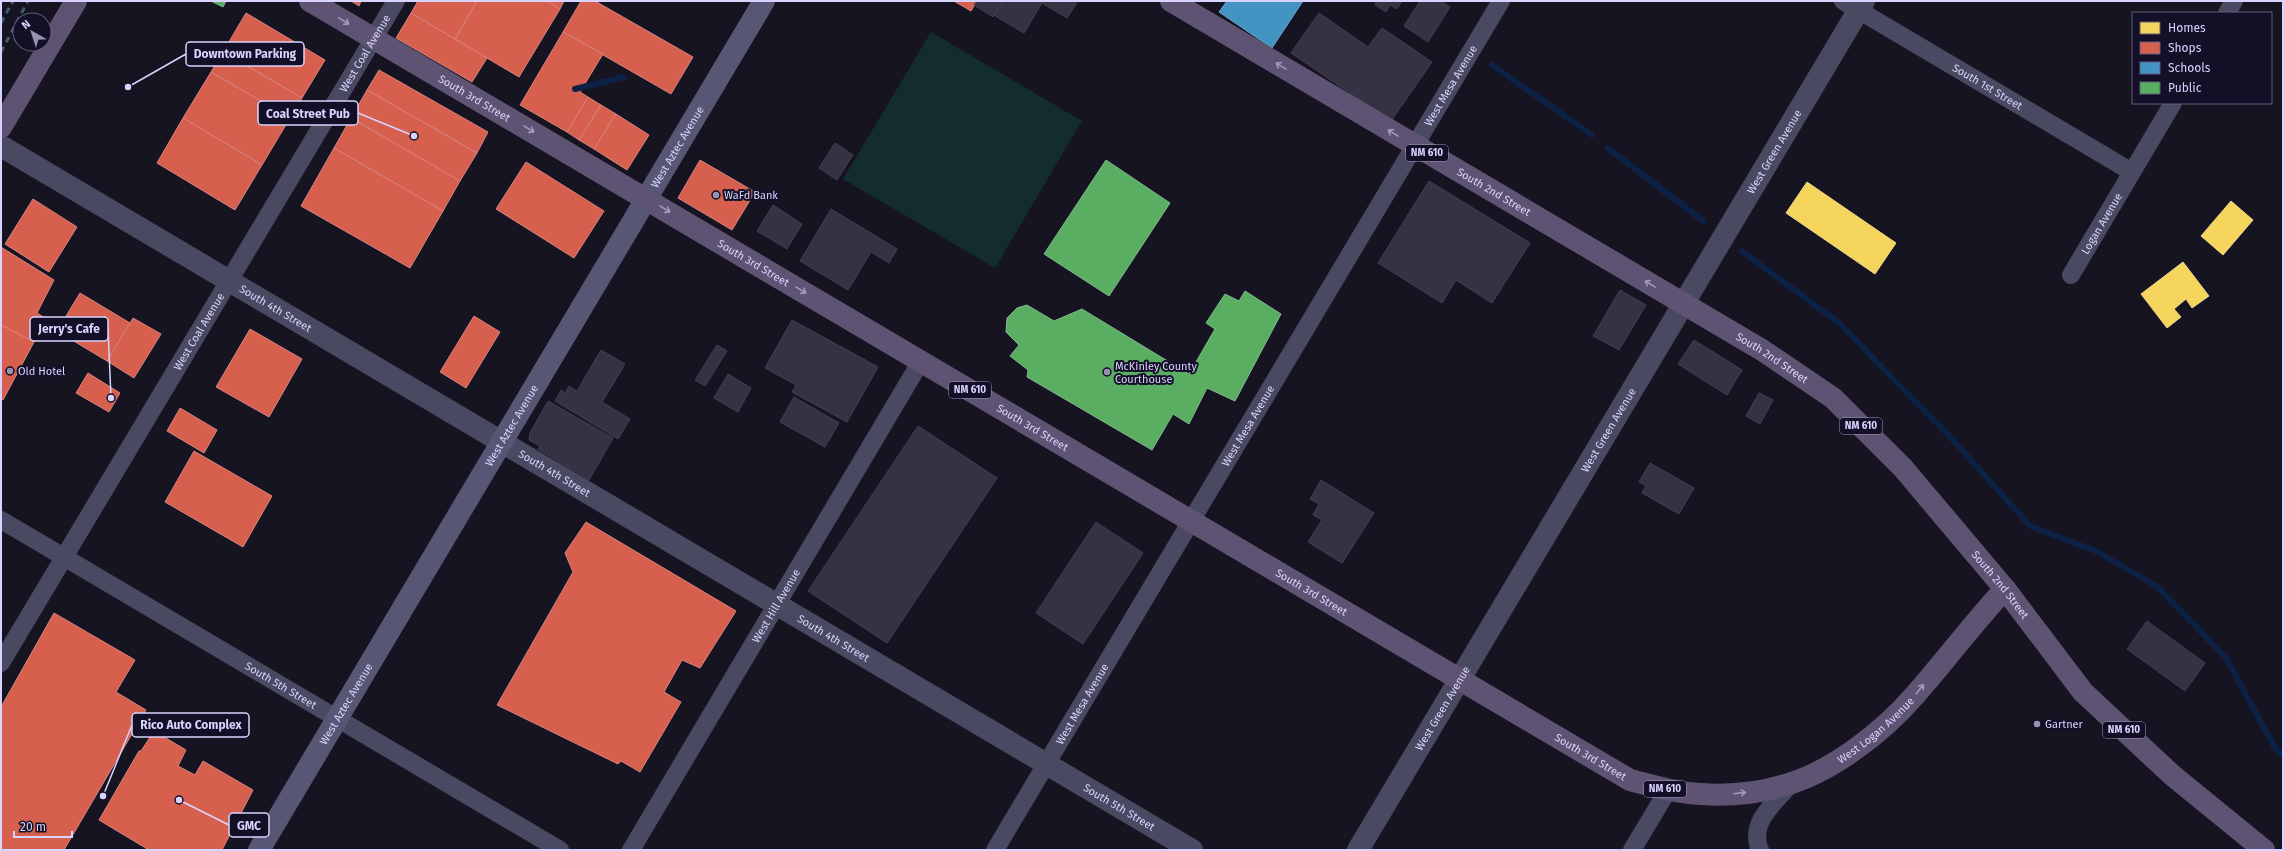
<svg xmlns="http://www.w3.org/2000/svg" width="2284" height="851" font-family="'Fira Sans',sans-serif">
	<rect width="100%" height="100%" fill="#161421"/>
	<path fill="#132c2d" d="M931 32 1082 121 995 268 843 179Z"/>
	<g fill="#f6d55c" stroke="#edd58d">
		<path d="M1807 182 1896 243 1875 274 1786 213Z"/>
		<path d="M2231 201 2253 220 2223 255 2201 236Z"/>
		<path d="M2183 262 2209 296 2192 308 2186 299 2174 309 2181 317 2167 328 2141 294Z"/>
	</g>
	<g fill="#d6604d" stroke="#d78382">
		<path d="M351 1H361L359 6Z"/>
		<path d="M418 1H477L455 39 411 13Z"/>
		<path d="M477 1H547L560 9 519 77 455 39Z"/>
		<path d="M547 1H564L560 9Z"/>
		<path d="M581 1H595L693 57 671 94 563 32Z"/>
		<path d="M954 1H977L971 11Z"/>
		<path d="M246 13 325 60 302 98 223 52Z"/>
		<path d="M411 13 487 58 472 82 396 38Z"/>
		<path d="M563 32 603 54 580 92 588 97 567 132 520 105Z"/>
		<path d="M223 52 302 98 290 118 211 72Z"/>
		<path d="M379 70 488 132 477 153 367 90Z"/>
		<path d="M211 72 290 118 262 165 183 118Z"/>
		<path d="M367 90 477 153 460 181 351 118Z"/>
		<path d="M588 97 601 105 579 140 567 132Z"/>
		<path d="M601 105 616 114 594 149 579 140Z"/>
		<path d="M616 114 649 135 627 170 594 149Z"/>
		<path d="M183 118 262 165 235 210 157 163Z"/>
		<path d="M351 118 460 181 443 211 334 148Z"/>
		<path d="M334 148 443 211 410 268 301 206Z"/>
		<path d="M700 160 755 192 732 230 678 198Z"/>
		<path d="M526 162 604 211 574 258 496 209Z"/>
		<path d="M33 199 77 227 49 272 5 244Z"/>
		<path d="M1 247 54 280 37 313 45 318 34 342 1 325Z"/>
		<path d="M80 293 130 323 107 361 57 331Z"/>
		<path d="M474 316 500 332 466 388 440 372Z"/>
		<path d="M133 318 161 334 134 378 107 361Z"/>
		<path d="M1 325 34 342 3 400 1 399Z"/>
		<path d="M250 329 302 359 269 417 216 387Z"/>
		<path d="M88 373 120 393 109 412 76 393Z"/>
		<path d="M180 408 217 430 204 453 167 431Z"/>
		<path d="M194 451 272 496 243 547 165 502Z"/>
		<path d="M586 522 736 611 700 668 682 660 664 692 681 702 640 772 621 761 618 764 497 705 573 572 565 553Z"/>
		<path d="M54 613 135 660 116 692 146 710 64 850H1V707Z"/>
		<path d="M154 731 186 750 178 766 195 775 203 761 253 790 222 850H149L99 820 139 751H141Z"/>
	</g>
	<path fill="#4393c3" stroke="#70a6d5" d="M1227 1H1303L1272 48 1219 12Z"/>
	<g fill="#5aae61" stroke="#80b990">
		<path d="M211 1H226L223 7Z"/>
		<path d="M1106 160 1170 203 1109 296 1044 254Z"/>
		<path d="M1245 291 1281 314 1235 401 1207 388 1189 424 1173 414 1152 450 1027 377 1028 370 1010 356 1019 345 1006 332 1007 318 1017 308 1027 305 1054 321 1082 309 1189 374 1215 329 1206 323 1225 294 1239 301Z"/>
	</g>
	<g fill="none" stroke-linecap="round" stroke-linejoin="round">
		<g stroke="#0d2144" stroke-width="6">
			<path d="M1492 65 1592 135"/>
			<path d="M575 89 624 77"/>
			<path d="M1608 148 1703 221"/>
			<path d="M1742 251 1839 323 1954 441 2030 526 2098 552 2158 587 2226 658 2275 748 2283 755"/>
		</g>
	</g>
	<g fill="#343243" stroke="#433f54">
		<path d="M977 1H1003L993 17 974 5Z"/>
		<path d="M1003 1H1078L1067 18 1042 3 1024 33 994 15Z"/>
		<path d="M1377 1H1402L1397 9 1390 5 1386 12 1375 5Z"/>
		<path d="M1420 1H1441L1450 7 1428 42 1404 26Z"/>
		<path d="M1319 13 1368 47 1382 28 1432 62 1391 121 1291 53Z"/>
		<path d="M835 143 853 155 837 180 819 168Z"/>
		<path d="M1429 181 1530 243 1492 303 1456 280 1442 303 1378 263Z"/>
		<path d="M773 205 802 224 787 249 757 231Z"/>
		<path d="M831 209 897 249 889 263 871 252 848 290 800 261Z"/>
		<path d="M1620 290 1646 305 1619 350 1593 336Z"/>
		<path d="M792 320 878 367 847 422 792 392 796 385 765 368Z"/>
		<path d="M1694 340 1742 370 1727 395 1678 364Z"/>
		<path d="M717 345 727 351 705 386 695 380Z"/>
		<path d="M601 350 625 364 602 402 630 419 618 439 555 401 561 390 565 393 569 386 577 391Z"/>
		<path d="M728 374 751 388 738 412 714 398Z"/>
		<path d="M1759 393 1773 400 1760 424 1746 416Z"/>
		<path d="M794 397 839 423 825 447 780 422Z"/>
		<path d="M548 401 613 438 589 480 538 449 540 446 529 440 530 433Z"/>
		<path d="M918 426 997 478 887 643 808 591Z"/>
		<path d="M1650 463 1694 488 1679 514 1642 493 1646 486 1639 482Z"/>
		<path d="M1321 480 1374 513 1342 563 1308 542 1322 520 1313 515 1319 504 1310 499Z"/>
		<path d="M1096 522 1143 553 1083 644 1036 613Z"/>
		<path d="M2147 621 2205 663 2185 691 2127 649Z"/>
	</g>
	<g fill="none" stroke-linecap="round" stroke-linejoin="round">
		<g stroke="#4a4962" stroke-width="18">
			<path id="s1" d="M1843 1 2132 172"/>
			<path d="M2227 13 2234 1"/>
			<path id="s2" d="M2071 275 2173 103"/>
			<path id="s3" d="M1 520 560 850"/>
			<path id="s4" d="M1 663 396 1"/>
			<path id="s5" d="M631 850 921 361"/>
			<path id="s6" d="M995 850 1501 1"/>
			<path d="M1632 850 1668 790"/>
			<path d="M1760 850C1748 823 1775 802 1792 783"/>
		</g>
		<g stroke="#4a4962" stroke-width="22">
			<path id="s7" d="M1 146 1192 850"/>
			<path id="s8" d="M1358 850 1864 1"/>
		</g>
		<path stroke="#575674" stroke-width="22" id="s9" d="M259 850 764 1"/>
		<g stroke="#5e5373" stroke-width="22">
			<path id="s10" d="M310 1 1630 780C1653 786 1677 793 1701 794 1728 796 1759 793 1785 785 1832 772 1884 731 1915 695 1946 660 1974 622 2005 589"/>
			<path id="s11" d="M1171 1 1762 350 1833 398 1903 468 2005 589 2083 692 2172 775 2264 850"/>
			<path d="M1 127 76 1"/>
		</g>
		<g stroke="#43596b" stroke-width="3" stroke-dasharray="6 5" stroke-linecap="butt">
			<path d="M1 23 13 1"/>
			<path d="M1 52 28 1"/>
		</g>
	</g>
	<defs><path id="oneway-shaft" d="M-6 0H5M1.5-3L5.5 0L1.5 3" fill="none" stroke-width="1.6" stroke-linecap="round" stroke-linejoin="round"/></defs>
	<g stroke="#a29ac0">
		<use href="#oneway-shaft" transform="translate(344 21) rotate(32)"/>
		<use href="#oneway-shaft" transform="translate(1281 66) rotate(-149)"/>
		<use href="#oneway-shaft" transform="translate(529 129) rotate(31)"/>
		<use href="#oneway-shaft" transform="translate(1393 133) rotate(-149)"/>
		<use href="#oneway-shaft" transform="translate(665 209) rotate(31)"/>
		<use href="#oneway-shaft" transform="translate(1650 284) rotate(-149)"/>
		<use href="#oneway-shaft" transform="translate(801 290) rotate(31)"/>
		<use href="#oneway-shaft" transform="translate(1920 689) rotate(-51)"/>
		<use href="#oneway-shaft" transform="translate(1740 793) rotate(-7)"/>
	</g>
	<g fill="#9591b1" stroke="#130f26" stroke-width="1.5">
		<circle cx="716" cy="195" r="4"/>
		<circle cx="10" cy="371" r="4"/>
		<circle cx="1107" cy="372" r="4"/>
		<circle cx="2037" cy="724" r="4"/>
	</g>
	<g text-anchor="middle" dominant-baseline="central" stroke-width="4" stroke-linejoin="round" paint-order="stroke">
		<g fill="#130f26" stroke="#9e99be" stroke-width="1">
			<rect x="1406" y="145" width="42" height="16" rx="3"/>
			<rect x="949" y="382" width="42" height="16" rx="3"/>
			<rect x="1840" y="418" width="42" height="16" rx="3"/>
			<rect x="2103" y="722" width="42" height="16" rx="3"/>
			<rect x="1644" y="781" width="42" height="16" rx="3"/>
		</g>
		<g font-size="10" font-weight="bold" fill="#d9d4ff">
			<text x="1427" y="153">NM 610</text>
			<text x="970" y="390">NM 610</text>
			<text x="1861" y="426">NM 610</text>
			<text x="2124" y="730">NM 610</text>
			<text x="1665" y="789">NM 610</text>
		</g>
		<g font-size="11" fill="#d9d4ff" stroke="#130f26">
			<text stroke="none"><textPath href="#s4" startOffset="710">West Coal Avenue</textPath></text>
			<text stroke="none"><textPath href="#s6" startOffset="890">West Mesa Avenue</textPath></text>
			<text stroke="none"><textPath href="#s1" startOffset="168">South 1st Street</textPath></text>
			<text stroke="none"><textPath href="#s10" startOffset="191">South 3rd Street</textPath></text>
			<text stroke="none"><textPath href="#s9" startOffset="818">West Aztec Avenue</textPath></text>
			<text stroke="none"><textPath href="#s8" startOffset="813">West Green Avenue</textPath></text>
			<text stroke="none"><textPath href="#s11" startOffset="375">South 2nd Street</textPath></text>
			<text stroke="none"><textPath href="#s2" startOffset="60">Logan Avenue</textPath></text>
			<text stroke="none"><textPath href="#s10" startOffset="515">South 3rd Street</textPath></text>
			<text stroke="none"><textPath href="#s7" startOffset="319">South 4th Street</textPath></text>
			<text stroke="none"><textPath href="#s4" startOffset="386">West Coal Avenue</textPath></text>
			<text stroke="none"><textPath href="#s11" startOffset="699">South 2nd Street</textPath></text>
			<text stroke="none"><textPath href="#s9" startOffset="494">West Aztec Avenue</textPath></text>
			<text stroke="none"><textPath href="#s6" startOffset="494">West Mesa Avenue</textPath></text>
			<text stroke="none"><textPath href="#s10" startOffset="839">South 3rd Street</textPath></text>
			<text stroke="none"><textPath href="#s8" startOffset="489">West Green Avenue</textPath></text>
			<text stroke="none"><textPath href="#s7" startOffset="643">South 4th Street</textPath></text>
			<text stroke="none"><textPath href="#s11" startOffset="1023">South 2nd Street</textPath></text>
			<text stroke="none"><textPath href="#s10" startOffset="1163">South 3rd Street</textPath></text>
			<text stroke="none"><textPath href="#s5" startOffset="284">West Hill Avenue</textPath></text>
			<text stroke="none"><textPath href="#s7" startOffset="967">South 4th Street</textPath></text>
			<text stroke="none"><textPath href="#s3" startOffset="325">South 5th Street</textPath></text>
			<text stroke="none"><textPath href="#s9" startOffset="170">West Aztec Avenue</textPath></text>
			<text stroke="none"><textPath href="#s6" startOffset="170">West Mesa Avenue</textPath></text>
			<text stroke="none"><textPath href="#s8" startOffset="165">West Green Avenue</textPath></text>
			<text stroke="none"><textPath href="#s10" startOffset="1797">West Logan Avenue</textPath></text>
			<text stroke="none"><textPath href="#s10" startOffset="1487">South 3rd Street</textPath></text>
			<text stroke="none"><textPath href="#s7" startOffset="1299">South 5th Street</textPath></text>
		</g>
		<g font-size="11" fill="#d9d4ff" stroke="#130f26" text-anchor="start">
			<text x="724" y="195">WaFd Bank</text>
			<text x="1115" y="366">McKinley County<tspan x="1115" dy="13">Courthouse</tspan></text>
			<text x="18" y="371">Old Hotel</text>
			<text x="2045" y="724">Gartner</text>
		</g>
	</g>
	<path fill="none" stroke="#d9d4ff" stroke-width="1.5" d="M128 87L186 54M414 136L358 113M111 398L108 329M103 796L132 725M179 800L229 825"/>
	<g fill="#d9d4ff" stroke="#130f26" stroke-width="1.5">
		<circle cx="128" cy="87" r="4"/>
		<circle cx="414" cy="136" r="4"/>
		<circle cx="111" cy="398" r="4"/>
		<circle cx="103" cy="796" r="4"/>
		<circle cx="179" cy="800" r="4"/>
	</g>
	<g fill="#130f26" stroke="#d9d4ff" stroke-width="1.5">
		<rect x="186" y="42" width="118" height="24" rx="4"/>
		<rect x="258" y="101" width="100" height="24" rx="4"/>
		<rect x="30" y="317" width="78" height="24" rx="4"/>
		<rect x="132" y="713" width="117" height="24" rx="4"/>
		<rect x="229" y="813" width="40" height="24" rx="4"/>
	</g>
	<g font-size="12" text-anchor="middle" font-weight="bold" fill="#d9d4ff">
		<text x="245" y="58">Downtown Parking</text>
		<text x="308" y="118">Coal Street Pub</text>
		<text x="69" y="333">Jerry's Cafe</text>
		<text x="191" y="729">Rico Auto Complex</text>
		<text x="249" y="830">GMC</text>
	</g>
	<rect width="2284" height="851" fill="none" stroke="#d9d4ff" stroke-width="4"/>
	<rect x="2132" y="12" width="140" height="92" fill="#130f26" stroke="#625e7d"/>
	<rect x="2140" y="22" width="20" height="12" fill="#f6d55c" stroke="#625e7d"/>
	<text x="2168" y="32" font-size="12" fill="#d9d4ff">Homes</text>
	<rect x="2140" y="42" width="20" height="12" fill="#d6604d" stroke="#625e7d"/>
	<text x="2168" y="52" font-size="12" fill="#d9d4ff">Shops</text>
	<rect x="2140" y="62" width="20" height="12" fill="#4393c3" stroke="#625e7d"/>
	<text x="2168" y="72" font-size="12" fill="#d9d4ff">Schools</text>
	<rect x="2140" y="82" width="20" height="12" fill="#5aae61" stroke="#625e7d"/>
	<text x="2168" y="92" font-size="12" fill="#d9d4ff">Public</text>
	<g transform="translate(32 32) rotate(321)"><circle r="19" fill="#130f26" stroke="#625e7d"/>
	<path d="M0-3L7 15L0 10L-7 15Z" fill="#9591b1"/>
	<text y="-6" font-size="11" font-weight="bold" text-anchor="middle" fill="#d9d4ff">N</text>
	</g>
	<path d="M14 831v6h58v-6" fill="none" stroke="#d9d4ff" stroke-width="2"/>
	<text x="20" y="831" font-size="12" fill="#d9d4ff" stroke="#130f26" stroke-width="3" paint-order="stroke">20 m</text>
</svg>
